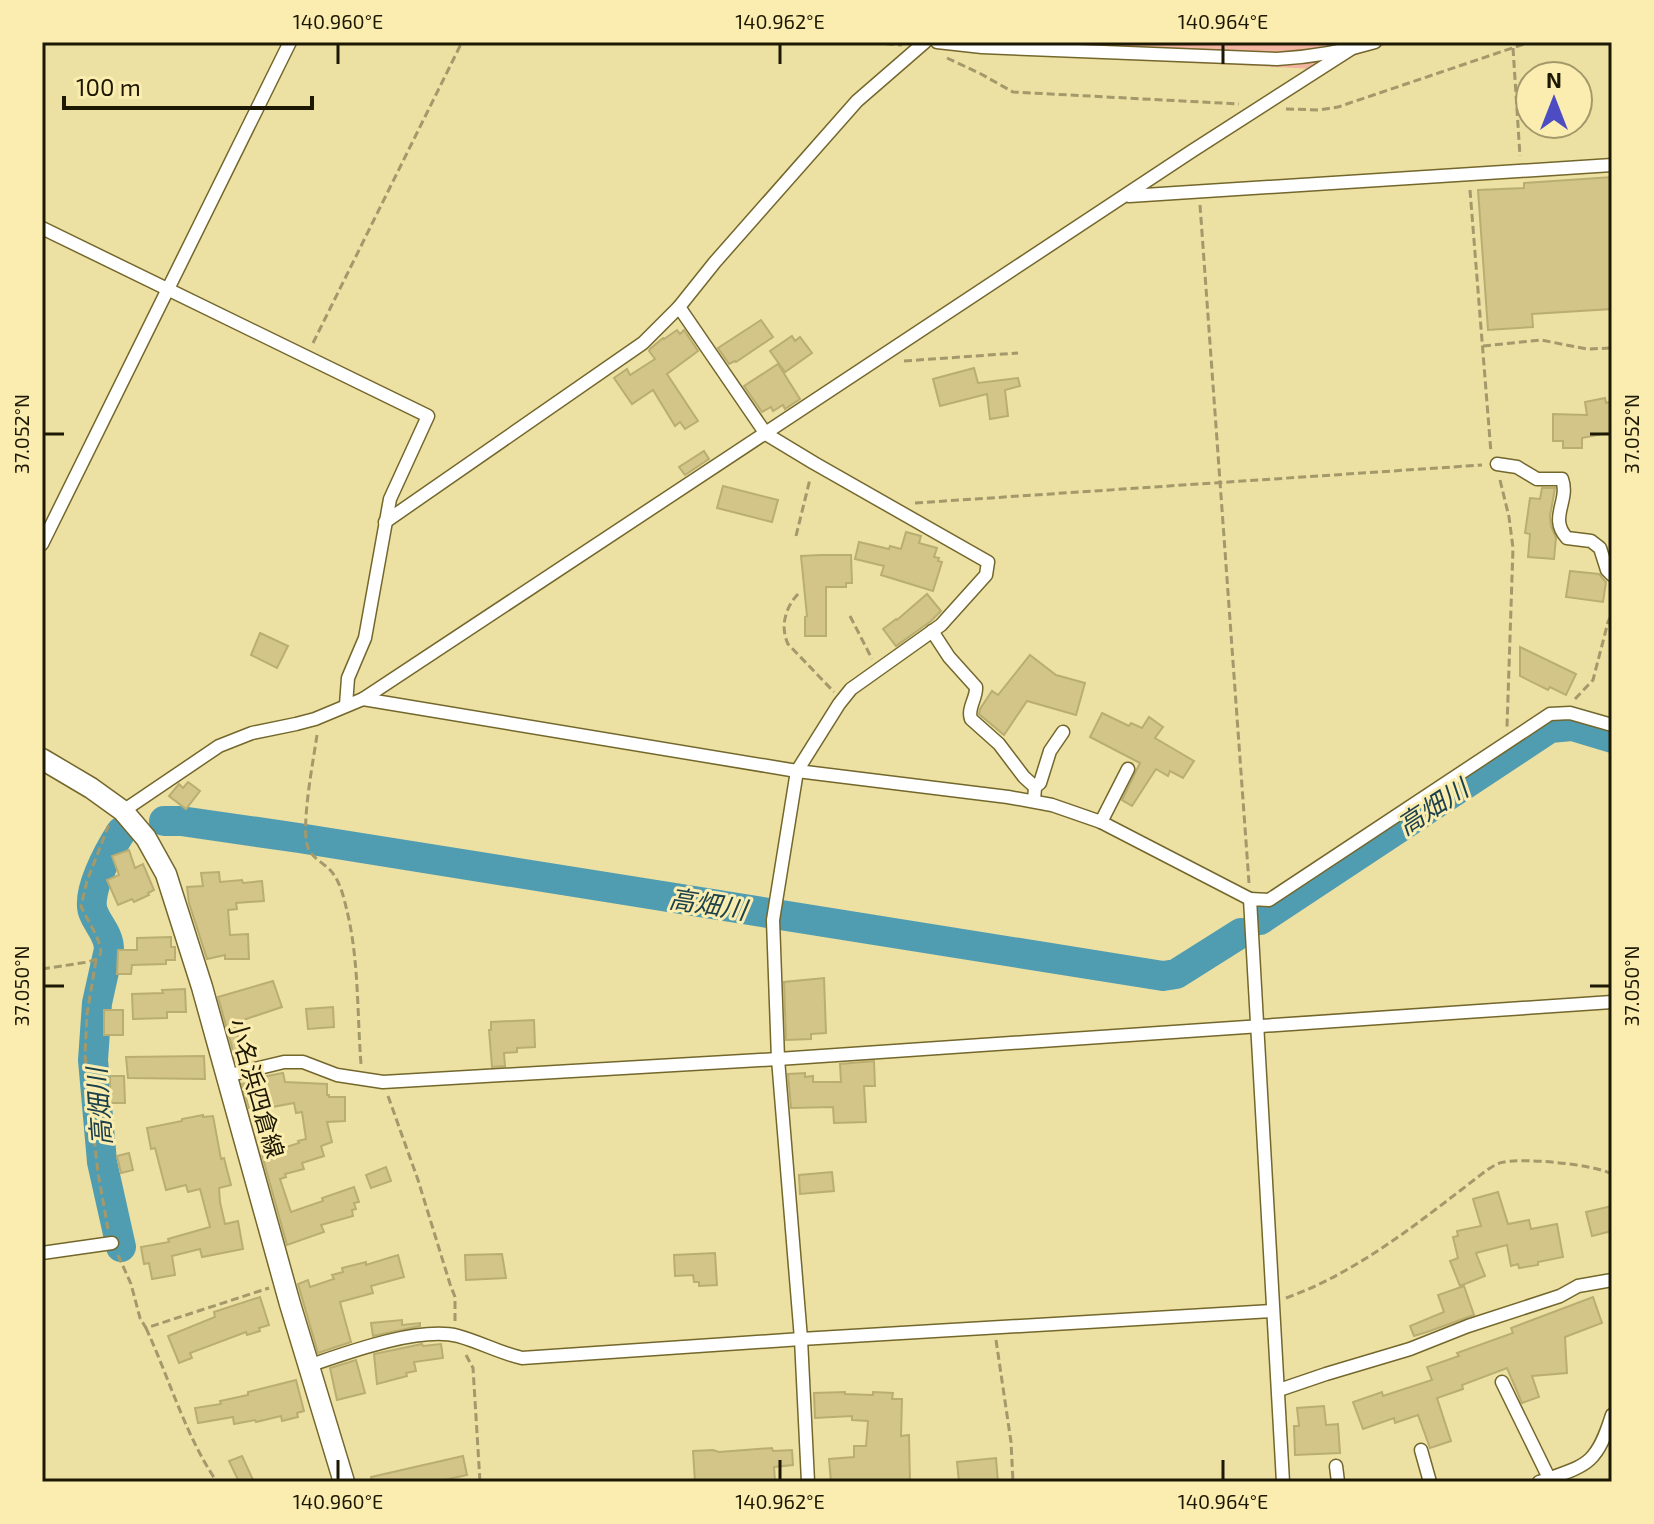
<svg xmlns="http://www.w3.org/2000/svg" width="1654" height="1524" font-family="'Exo 2','Noto Sans JP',sans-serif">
	<rect width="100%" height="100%" fill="#ede0a3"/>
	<path fill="#f3b5a2" d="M935 42H1395L1315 69 977 52Z"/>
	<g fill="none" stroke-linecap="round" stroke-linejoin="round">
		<g stroke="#509db2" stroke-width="30">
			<path d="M164 821H181L299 838 1163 976 1176 974 1241 933"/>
			<path d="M121 832C110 849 84 895 94 914 99 926 109 935 109 949L97 1003 93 1060 102 1162 121 1247"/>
			<path d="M1260 920 1550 728 1572 726 1612 738"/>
		</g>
	</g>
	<g fill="#d2c587" stroke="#baad72" stroke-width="2">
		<path d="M1612 177V309L1532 314 1533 327 1488 330 1478 190 1524 188V183Z"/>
		<path d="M761 320 773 337 736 362 735 361 729 364 718 348Z"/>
		<path d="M677 330 680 334 684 330 698 351 667 374 698 421 685 429 680 422 675 426 653 390 632 404 614 378 627 369 630 375 655 359 649 351 650 349 663 338 664 339Z"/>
		<path d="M792 336 795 341 800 337 812 353 785 372 770 351Z"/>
		<path d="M778 364 800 399 785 409 783 405 773 411 771 407 762 412 744 386Z"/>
		<path d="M974 368 978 383 1018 378 1020 386 1005 390 1008 416 990 419 987 394 940 406 933 379Z"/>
		<path d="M1605 398 1606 403 1612 401V432L1582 438V448H1563V441H1553V414L1587 415 1585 402Z"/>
		<path d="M704 451 709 459 685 475 679 467Z"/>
		<path d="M723 486 778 500 772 522 717 508Z"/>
		<path d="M1542 488H1555L1550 516 1551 526 1556 538 1554 559 1528 557 1530 534 1525 533 1530 498 1540 499Z"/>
		<path d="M906 532 921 536 919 543 937 548 934 557 939 558 938 561 942 562 933 591 881 575 884 566 855 559 859 542 889 549 890 546 901 549Z"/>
		<path d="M820 555H851L852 583H846V587H826V636H805V617L807 616 801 556Z"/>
		<path d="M1570 571 1599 574 1606 582 1603 602 1566 597Z"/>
		<path d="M927 594 941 611 931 621 896 646 883 629 896 619 897 620Z"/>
		<path d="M260 633 288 646 277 668 251 655Z"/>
		<path d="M1520 647 1576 674 1566 695 1550 687 1548 690 1520 676Z"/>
		<path d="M1030 655 1056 675 1085 683 1076 715 1027 701 1004 735 979 714 980 709 992 691 998 695Z"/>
		<path d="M1102 713 1129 726 1131 723 1142 728 1149 717 1163 727 1155 738 1194 761 1183 778 1170 771 1168 776 1156 769 1132 806 1122 800 1140 763 1090 737Z"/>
		<path d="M188 782 200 791 186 809 169 796 179 784 183 788Z"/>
		<path d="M129 850 135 868 143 864 154 890 148 893 149 895 134 902 132 899 118 905 107 880 119 875 112 856Z"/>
		<path d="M219 872 220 882 242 880 243 883 262 881 264 901 236 903 237 909 228 910 230 935 248 934 249 959H225V955L207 959 189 903 187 887 203 886 201 873Z"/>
		<path d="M171 937V947H175V960H166V964L132 965 131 974H117L118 950H137V938Z"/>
		<path d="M824 978 826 1033 811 1034V1039L786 1040 784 982Z"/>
		<path d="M273 981 282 1007 234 1023 244 1056 235 1058 218 997Z"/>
		<path d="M185 989 186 1012H167V1018L133 1019 132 994 163 993 162 990Z"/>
		<path d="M333 1007 334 1027 308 1029 306 1009Z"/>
		<rect x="104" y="1010" width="19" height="25"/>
		<path d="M534 1020 535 1047 517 1048V1052L504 1053 505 1066 492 1067 489 1030H491V1022Z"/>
		<path d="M204 1056 205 1079 128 1078 126 1057Z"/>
		<path d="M874 1061 875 1086H864L866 1122 834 1123 833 1107 791 1108 788 1074 805 1073V1077L813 1076V1082H841L840 1064Z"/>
		<path d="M283 1073 285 1082 327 1084V1095H329V1097H345V1121L327 1122 332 1142 321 1146 324 1156 302 1163 304 1169 285 1174 286 1177 280 1179 291 1212 323 1201 322 1198 354 1187 359 1202 354 1203 356 1209 352 1210 353 1216 321 1225 324 1232 287 1245 262 1155 299 1143 298 1141 306 1139 302 1112 296 1113 294 1103 267 1108 266 1104 249 1108 242 1084 252 1082 251 1079Z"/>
		<path d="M110 1076H124L125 1103H110Z"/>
		<path d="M203 1115V1117L213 1116 221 1159 224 1158 231 1185 219 1188 220 1202 225 1224 238 1221 243 1249 202 1257 200 1249 172 1256 175 1275 152 1279 149 1263 144 1264 141 1247 169 1242 168 1239 210 1227 200 1189 188 1192 186 1185 166 1190 155 1148 151 1149 147 1128 182 1121V1119Z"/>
		<path d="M129 1153 133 1170 121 1173 117 1156Z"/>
		<path d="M386 1167 391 1181 371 1188 366 1175Z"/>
		<path d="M832 1172 834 1191 800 1194 799 1175Z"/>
		<path d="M1498 1192 1508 1224 1529 1220 1531 1229 1557 1224 1563 1257 1538 1262V1265L1519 1268 1518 1264 1511 1266 1507 1245 1476 1253 1485 1276 1460 1286 1450 1261 1458 1258 1453 1237 1458 1236 1457 1231 1481 1226 1473 1199Z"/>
		<path d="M1612 1206V1231L1592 1236 1586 1212Z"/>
		<path d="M715 1253 717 1285 699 1286V1282H694L693 1275 675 1276 674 1255Z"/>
		<path d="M502 1254 506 1278 466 1280 465 1255Z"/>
		<path d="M398 1255 404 1277 371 1286 373 1293 340 1302 351 1342 318 1353 298 1284 308 1280 310 1287 334 1279 332 1275 343 1272 342 1268 366 1262V1265Z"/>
		<path d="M1464 1286 1474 1315 1427 1332 1414 1336 1410 1326 1444 1312 1438 1295Z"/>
		<path d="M260 1297 269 1325 259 1328 260 1331 247 1335 246 1332 190 1353 192 1358 179 1363 168 1336 215 1317 214 1312Z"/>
		<path d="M1593 1297 1602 1323 1565 1337 1567 1373 1532 1376 1539 1397 1522 1403 1507 1368 1462 1385 1463 1389 1437 1398 1451 1441 1430 1448 1418 1415 1395 1423 1394 1418 1363 1429 1353 1402 1382 1392 1383 1396 1432 1380 1427 1367 1459 1356 1457 1353 1513 1333 1511 1328Z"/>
		<path d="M402 1320V1325L420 1323V1326L373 1336 371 1323Z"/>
		<path d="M422 1344 423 1346 441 1344 443 1358 414 1362 416 1371 406 1373 407 1376 377 1384 374 1354Z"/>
		<path d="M356 1360 365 1393 337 1400 330 1368Z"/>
		<path d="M296 1380 304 1411 297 1413 298 1417 282 1421 281 1416 256 1422 255 1420 234 1424 233 1417 198 1423 195 1408 221 1404 220 1401 248 1395V1392Z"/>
		<path d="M845 1392V1394L873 1395V1392L893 1393 892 1399H902L901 1436 909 1435 910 1482H831L829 1459 854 1457V1446H866L868 1421 852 1420V1416L815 1418 814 1393Z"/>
		<path d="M1324 1406 1326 1425 1338 1424 1340 1453 1295 1455 1294 1426H1299L1297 1408Z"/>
		<path d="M772 1448 773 1451 792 1450 793 1465 774 1467 775 1480 695 1482 693 1451 713 1450 719 1452Z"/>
		<path d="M242 1456 254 1482H239L229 1461Z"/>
		<path d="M463 1456 467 1475 435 1482H372L371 1477Z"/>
		<path d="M996 1458 998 1482H959L957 1462Z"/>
	</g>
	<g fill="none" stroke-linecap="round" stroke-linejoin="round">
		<g stroke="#73672c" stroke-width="15">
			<g id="street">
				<path d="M937 42 982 47 1277 59C1311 57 1342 52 1375 42"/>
				<path d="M1129 196 1612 165"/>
				<path d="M42 228 428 416 390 499 365 638 348 678 346 705"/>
				<path d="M679 307 766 434 814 463 988 562 986 575 941 625 851 689 839 704 797 771 773 920 778 1059 801 1339 808 1482"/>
				<path d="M1497 464 1517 467 1537 479H1562C1570 501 1548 518 1567 538L1591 541 1600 548 1607 570 1612 575"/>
				<path d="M385 522 643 343 679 307 715 262 857 101 925 42"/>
				<path d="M42 544 290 42"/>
				<path d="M932 631 949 657 976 687C977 698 967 708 971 719L999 744 1024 777 1035 787 1034 801"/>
				<path d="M363 699 797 771 1008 797 1052 805 1101 822 1250 899"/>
				<path d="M1035 787 1040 783 1050 751 1063 732"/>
				<path d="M123 811 219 746 252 733 296 724 315 719 363 699 1192 151 1351 49"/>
				<path d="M1101 822 1128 769"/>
				<path d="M226 1076 284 1062H303L337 1075 383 1082 778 1059 1612 1002"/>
				<path d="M42 1253 112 1243"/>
				<path d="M308 1366C346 1353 419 1326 458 1336 480 1342 500 1353 522 1358L801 1339 1272 1311"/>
				<path d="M1502 1382 1549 1478"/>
				<path d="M1279 1390 1326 1374 1410 1349 1468 1326 1560 1296 1578 1286 1612 1280"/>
				<path d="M1421 1450 1430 1482"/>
				<path d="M1336 1466 1338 1482"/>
				<path d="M1283 1482 1250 899 1269 900 1550 714 1570 713 1612 725"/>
				<path d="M1539 1482C1587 1465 1596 1466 1612 1415"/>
			</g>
		</g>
		<g stroke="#73672c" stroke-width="23">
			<path id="primary" d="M42 759 91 788 123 811 146 838 166 874 202 987 290 1304 344 1482"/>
		</g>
		<g stroke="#a3996a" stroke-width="3" stroke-dasharray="8 4" stroke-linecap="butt">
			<path d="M862 42 902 45"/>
			<path d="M1513 48 1520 156"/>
			<path d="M947 58 981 74 1013 92 1239 104"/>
			<path d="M1286 109 1319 110 1338 107 1530 42"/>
			<path d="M1470 190 1491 453"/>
			<path d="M1200 205 1249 883"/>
			<path d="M313 343 462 42"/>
			<path d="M1483 346 1541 340 1587 349 1612 348"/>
			<path d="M904 361 1018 353"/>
			<path d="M1500 480 1509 517 1513 548 1507 727"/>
			<path d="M915 503 1482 465"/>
			<path d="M796 536 810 479"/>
			<path d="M798 594C785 608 780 627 788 644L834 692"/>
			<path d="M850 616 872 659"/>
			<path d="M1575 699 1593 680 1608 622 1612 614"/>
			<path d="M317 735C314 757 299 833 309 850 314 859 325 864 331 871 340 881 344 898 347 911 359 960 357 1013 361 1064"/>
			<path d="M96 960 87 1014 85 1055 98 1173 108 1229"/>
			<path d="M42 969 88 962C93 960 97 960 100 955 105 945 85 917 81 906L87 881 108 827 111 823"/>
			<path d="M388 1096 418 1180 450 1284 455 1297V1322"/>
			<path d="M118 1255 131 1284 140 1318 146 1328 269 1288"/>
			<path d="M1286 1298C1361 1271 1424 1218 1487 1170 1492 1167 1497 1163 1504 1162 1525 1158 1593 1164 1612 1174"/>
			<path d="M146 1328C170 1380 185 1435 217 1482"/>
			<path d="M996 1340 1011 1442 1013 1482"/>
			<path d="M466 1355 473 1368 480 1482"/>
		</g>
		<use href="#street" stroke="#fff" stroke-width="12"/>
		<use href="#primary" stroke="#fff" stroke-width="20"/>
	</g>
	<path fill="none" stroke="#1d1802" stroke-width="3" d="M338 44V64M780 44V64M1223 44V64M44 434H64M1590 434H1610M44 986H64M1590 986H1610M338 1460V1480M780 1460V1480M1223 1460V1480"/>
	<g text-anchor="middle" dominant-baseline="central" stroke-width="6" stroke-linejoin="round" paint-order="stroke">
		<g font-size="24" fill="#1d1802" stroke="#fbedb0">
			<text transform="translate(257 1088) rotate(74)">小名浜四倉線</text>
		</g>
		<g font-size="26" font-style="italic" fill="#1d414b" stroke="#fbedb0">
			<text transform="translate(1432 806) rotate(-33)">高畑川</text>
			<text transform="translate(708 903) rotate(9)">高畑川</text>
			<text transform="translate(98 1107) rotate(-94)">高畑川</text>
		</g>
	</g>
	<rect width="1654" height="1524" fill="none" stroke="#fbedb0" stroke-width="88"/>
	<g transform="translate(1554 100)"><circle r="38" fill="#fbedb0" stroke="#a2986a" stroke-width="2"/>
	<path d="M0-6L14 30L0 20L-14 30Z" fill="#4d4cc3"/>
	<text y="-12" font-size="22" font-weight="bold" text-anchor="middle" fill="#1d1802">N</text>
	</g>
	<path d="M64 96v12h248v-12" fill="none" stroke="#1d1802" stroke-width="4"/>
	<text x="76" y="96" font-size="24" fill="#1d1802" stroke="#fbedb0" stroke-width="6" paint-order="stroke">100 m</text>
	<rect x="44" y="44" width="1566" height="1436" fill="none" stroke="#1d1802" stroke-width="3"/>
	<g font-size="20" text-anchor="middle" fill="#1d1802">
		<text x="338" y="29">140.960°E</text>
		<text x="780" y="29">140.962°E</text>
		<text x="1223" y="29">140.964°E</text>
		<text transform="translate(22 434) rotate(-90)" y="7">37.052°N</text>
		<text transform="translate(1632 434) rotate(-90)" y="7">37.052°N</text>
		<text transform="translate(22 986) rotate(-90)" y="7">37.050°N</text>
		<text transform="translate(1632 986) rotate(-90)" y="7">37.050°N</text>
		<text x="338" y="1509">140.960°E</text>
		<text x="780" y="1509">140.962°E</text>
		<text x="1223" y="1509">140.964°E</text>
	</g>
</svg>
